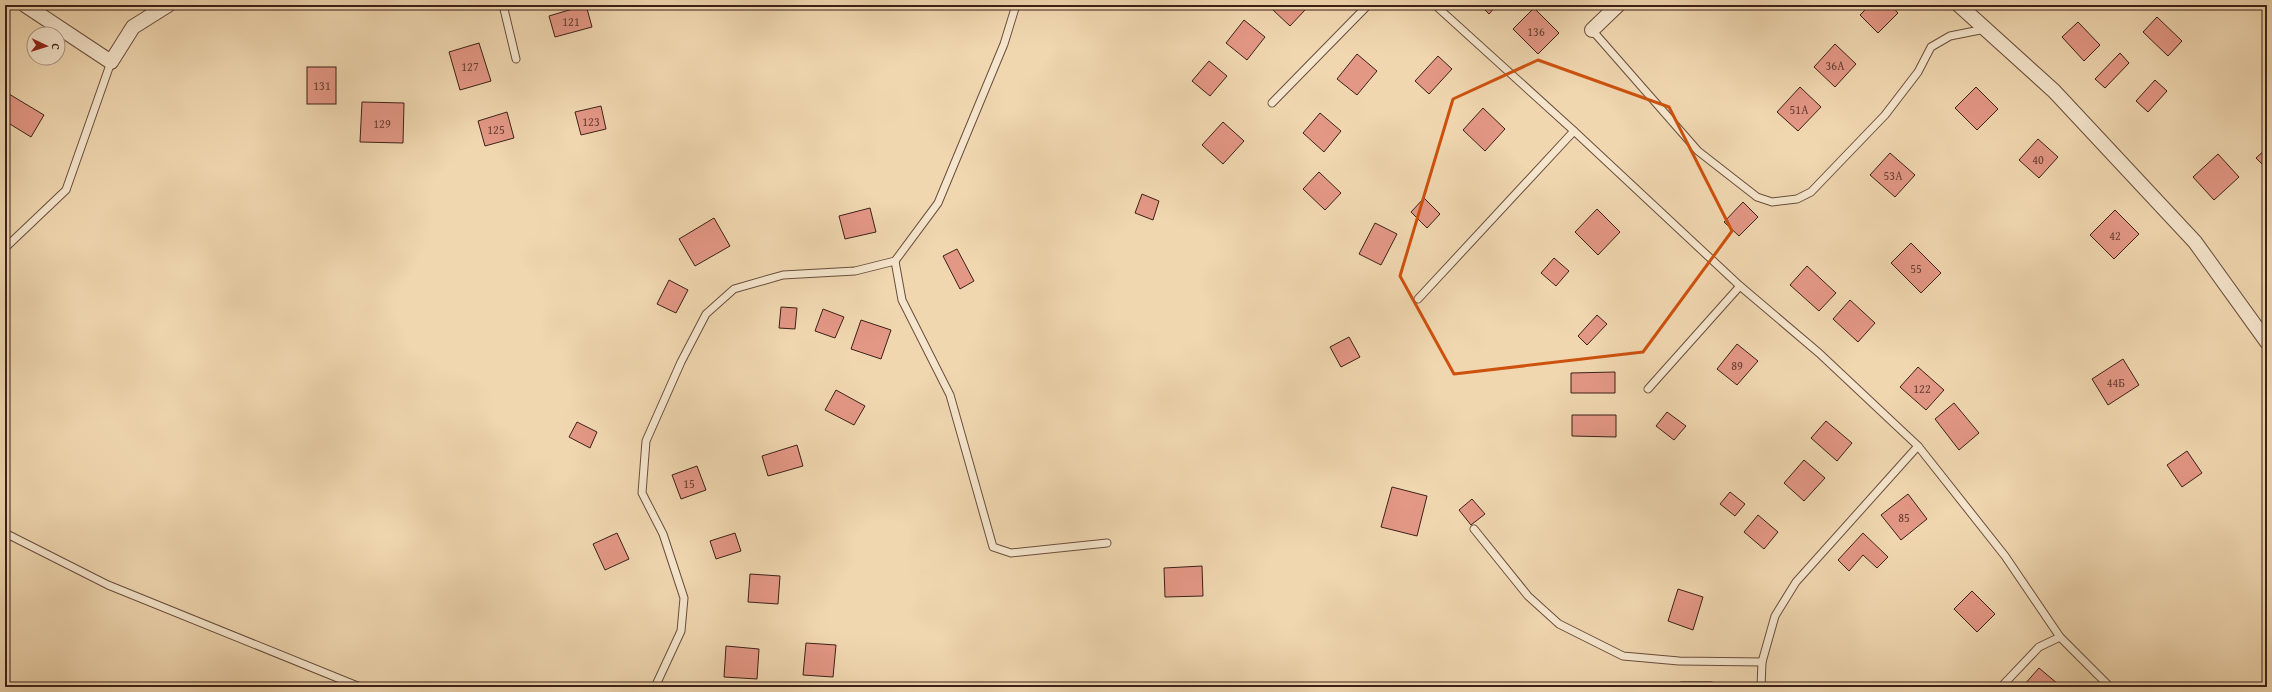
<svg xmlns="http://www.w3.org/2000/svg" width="2272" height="692" font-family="'Gentium Book Plus',serif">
	<rect width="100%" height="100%" fill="#f0d7b0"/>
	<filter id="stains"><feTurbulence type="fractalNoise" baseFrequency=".005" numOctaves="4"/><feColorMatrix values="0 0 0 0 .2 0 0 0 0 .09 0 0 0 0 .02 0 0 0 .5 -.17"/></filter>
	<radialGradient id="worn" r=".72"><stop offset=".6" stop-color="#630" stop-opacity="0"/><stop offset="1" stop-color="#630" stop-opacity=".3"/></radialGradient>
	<g fill="#e39785" stroke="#3c2116">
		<path d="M586 5 592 27 555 37 549 16Z"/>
		<path d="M1277 5H1299L1305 10 1290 26 1273 10Z"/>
		<path d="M1480 5H1497L1489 14Z"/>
		<path d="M1870 5H1891L1898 13 1878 33 1860 15Z"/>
		<path d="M1534 8 1559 33 1538 54 1513 29Z"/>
		<path d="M2157 17 2182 41 2168 56 2143 32Z"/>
		<path d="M1244 20 1265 37 1247 60 1226 43Z"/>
		<path d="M2078 22 2100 45 2084 61 2062 37Z"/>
		<path d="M479 43 491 81 460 90 449 52Z"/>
		<path d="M1835 44 1856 64 1835 87 1814 67Z"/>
		<path d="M2120 53 2129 63 2105 88 2095 79Z"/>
		<path d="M1357 54 1377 71 1357 95 1337 79Z"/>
		<path d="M1438 56 1452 69 1429 94 1415 81Z"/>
		<path d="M1209 61 1227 76 1210 96 1192 81Z"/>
		<rect x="307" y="67" width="29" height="37"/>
		<path d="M2155 80 2167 91 2148 112 2136 101Z"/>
		<path d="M1800 87 1821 107 1798 131 1777 112Z"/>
		<path d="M1976 87 1998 109 1977 130 1955 108Z"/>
		<path d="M9 94 44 115 31 137 5 121V100Z"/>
		<path d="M362 102 404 103 403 143 360 142Z"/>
		<path d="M601 106 606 129 581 135 575 112Z"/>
		<path d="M1483 108 1505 129 1485 151 1463 130Z"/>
		<path d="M507 112 514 138 485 146 478 121Z"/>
		<path d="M1320 113 1341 131 1324 152 1303 133Z"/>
		<path d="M1223 122 1244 141 1223 164 1202 145Z"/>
		<path d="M2038 139 2058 157 2039 178 2019 160Z"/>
		<path d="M2267 148V169L2256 158Z"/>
		<path d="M1890 153 1915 175 1895 197 1870 175Z"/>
		<path d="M2218 154 2239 177 2214 200 2193 177Z"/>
		<path d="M1319 172 1341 193 1325 210 1303 189Z"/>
		<path d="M1142 194 1159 201 1153 220 1135 213Z"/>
		<path d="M1424 198 1440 214 1427 228 1411 212Z"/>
		<path d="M1743 202 1758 217 1739 236 1724 222Z"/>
		<path d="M870 208 876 232 845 239 839 216Z"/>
		<path d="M1597 209 1620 232 1598 255 1575 232Z"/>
		<path d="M2115 210 2139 234 2114 259 2090 235Z"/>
		<path d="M714 218 730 246 695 266 679 239Z"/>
		<path d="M1375 223 1397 234 1381 265 1359 254Z"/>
		<path d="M1911 243 1941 273 1921 293 1891 263Z"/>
		<path d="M957 249 974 281 960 289 943 256Z"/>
		<path d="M1554 258 1569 271 1556 286 1541 273Z"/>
		<path d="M1807 266 1836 293 1819 311 1790 285Z"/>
		<path d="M669 280 688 290 676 313 657 304Z"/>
		<path d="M1850 300 1875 323 1858 342 1833 319Z"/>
		<path d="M781 307 797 308 795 329 779 328Z"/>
		<path d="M823 309 844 317 835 338 815 331Z"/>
		<path d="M1597 315 1607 324 1587 345 1578 336Z"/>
		<path d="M861 320 891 330 881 359 851 349Z"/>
		<path d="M1349 337 1360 357 1341 367 1330 347Z"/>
		<path d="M1737 344 1758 361 1737 385 1717 369Z"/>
		<path d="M2123 359 2139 385 2108 405 2092 379Z"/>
		<path d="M1918 367 1944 390 1926 410 1900 387Z"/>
		<path d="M1615 372V393H1571V373Z"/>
		<path d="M836 390 865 406 854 425 825 410Z"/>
		<path d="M1954 403 1979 433 1959 450 1935 419Z"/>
		<path d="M1667 412 1686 426 1674 440 1656 426Z"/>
		<path d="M1572 415H1616V437L1572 436Z"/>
		<path d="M1826 421 1852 443 1837 461 1811 438Z"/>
		<path d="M577 422 597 432 590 448 569 437Z"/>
		<path d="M797 445 803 466 768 476 762 456Z"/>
		<path d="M2187 451 2202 473 2182 487 2167 465Z"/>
		<path d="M1804 460 1825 478 1804 501 1784 483Z"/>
		<path d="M697 466 706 490 681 499 672 475Z"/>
		<path d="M1392 487 1427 496 1417 536 1381 527Z"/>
		<path d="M1730 492 1745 504 1735 516 1720 504Z"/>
		<path d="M1908 494 1927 519 1901 540 1881 515Z"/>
		<path d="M1472 499 1485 514 1471 525 1459 510Z"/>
		<path d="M1758 515 1778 532 1764 549 1744 532Z"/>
		<path d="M617 533 629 559 605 570 593 544Z"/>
		<path d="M735 533 741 551 716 559 710 541Z"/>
		<path d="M1863 533 1888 557 1877 568 1863 555 1849 571 1838 560Z"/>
		<path d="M1202 566 1203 596 1165 597 1164 568Z"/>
		<path d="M750 574 780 576 778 604 748 602Z"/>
		<path d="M1678 589 1703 597 1693 630 1668 621Z"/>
		<path d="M1972 591 1995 614 1977 632 1954 609Z"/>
		<path d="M806 643 836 645 833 677 803 675Z"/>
		<path d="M726 646 759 649 757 679 724 677Z"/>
		<path d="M2039 668 2058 684 2055 687H2027L2024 685Z"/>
		<rect x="1681" y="682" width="31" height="5"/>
	</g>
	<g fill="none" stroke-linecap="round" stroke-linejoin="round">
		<g stroke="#694e3c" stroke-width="9">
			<g id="lane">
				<path d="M503 5 516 59"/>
				<path d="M1016 5 1004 44 938 203 895 261 902 300 950 395 993 547 1011 553 1107 543"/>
				<path d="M1435 5 1574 131 1740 286 1819 353 1918 446 2005 556 2060 637 2110 687"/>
				<path d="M1592 30 1698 151 1757 197 1772 202 1797 199 1811 192 1885 115 1918 72 1931 47 1950 36 1985 29"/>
				<path d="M1272 103 1368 5"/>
				<path d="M5 248 66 190 111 62"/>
				<path d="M1418 299 1574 131"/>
				<path d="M1648 389 1740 286"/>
				<path d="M1474 529 1528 596 1559 624 1623 656 1679 661 1762 662"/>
				<path d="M5 533 108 585 360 687"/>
				<path d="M655 687 681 631 684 598 663 534 642 493 646 441 681 362 706 314 734 289 783 275 855 271 895 261"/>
				<path d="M1761 687 1762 662 1775 616 1796 582 1918 446"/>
				<path d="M2001 687 2039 647 2060 637"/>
			</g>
		</g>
		<g stroke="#694e3c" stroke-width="16">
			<g id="street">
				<path d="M25 5 111 62 133 27 168 5"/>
				<path d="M1959 5 2054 91 2195 242 2267 342"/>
				<path d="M1592 30 1618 5"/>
			</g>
		</g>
		<use href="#lane" stroke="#f5e5cc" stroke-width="7"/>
		<use href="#street" stroke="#f5e5cc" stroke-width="14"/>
	</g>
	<path fill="none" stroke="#ce510e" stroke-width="3" stroke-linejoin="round" d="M1538 60 1669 107 1732 231 1643 352 1454 374 1400 276 1453 99Z"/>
	<g text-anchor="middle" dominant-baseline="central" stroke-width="3.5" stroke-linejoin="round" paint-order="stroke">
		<g font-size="12" fill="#663e32">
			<text x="571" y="21">121</text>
			<text x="1536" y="31">136</text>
			<text x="1835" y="65">36А</text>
			<text x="470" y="66">127</text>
			<text x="322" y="85">131</text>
			<text x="1799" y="109">51А</text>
			<text x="591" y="121">123</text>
			<text x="382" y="123">129</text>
			<text x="496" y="129">125</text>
			<text x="2038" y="159">40</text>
			<text x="1893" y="175">53А</text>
			<text x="2115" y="235">42</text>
			<text x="1916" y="268">55</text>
			<text x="1737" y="365">89</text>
			<text x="2116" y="382">44Б</text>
			<text x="1922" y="388">122</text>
			<text x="689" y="483">15</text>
			<text x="1904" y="517">85</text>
		</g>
	</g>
	<rect width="2272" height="692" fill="none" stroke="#f0d7b0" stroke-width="20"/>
	<rect x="6" y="6" width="2260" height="680" fill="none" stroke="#3c2116" stroke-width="2"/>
	<rect x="10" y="10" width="2252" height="672" fill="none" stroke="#3c2116"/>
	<g transform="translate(46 46) rotate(94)"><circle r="19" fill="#f5e5cc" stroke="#ab9783"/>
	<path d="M0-3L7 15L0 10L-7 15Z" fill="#8f2418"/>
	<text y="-6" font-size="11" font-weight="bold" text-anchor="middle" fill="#3c2116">С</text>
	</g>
	<rect width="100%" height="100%" filter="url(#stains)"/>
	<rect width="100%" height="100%" fill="url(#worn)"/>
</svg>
